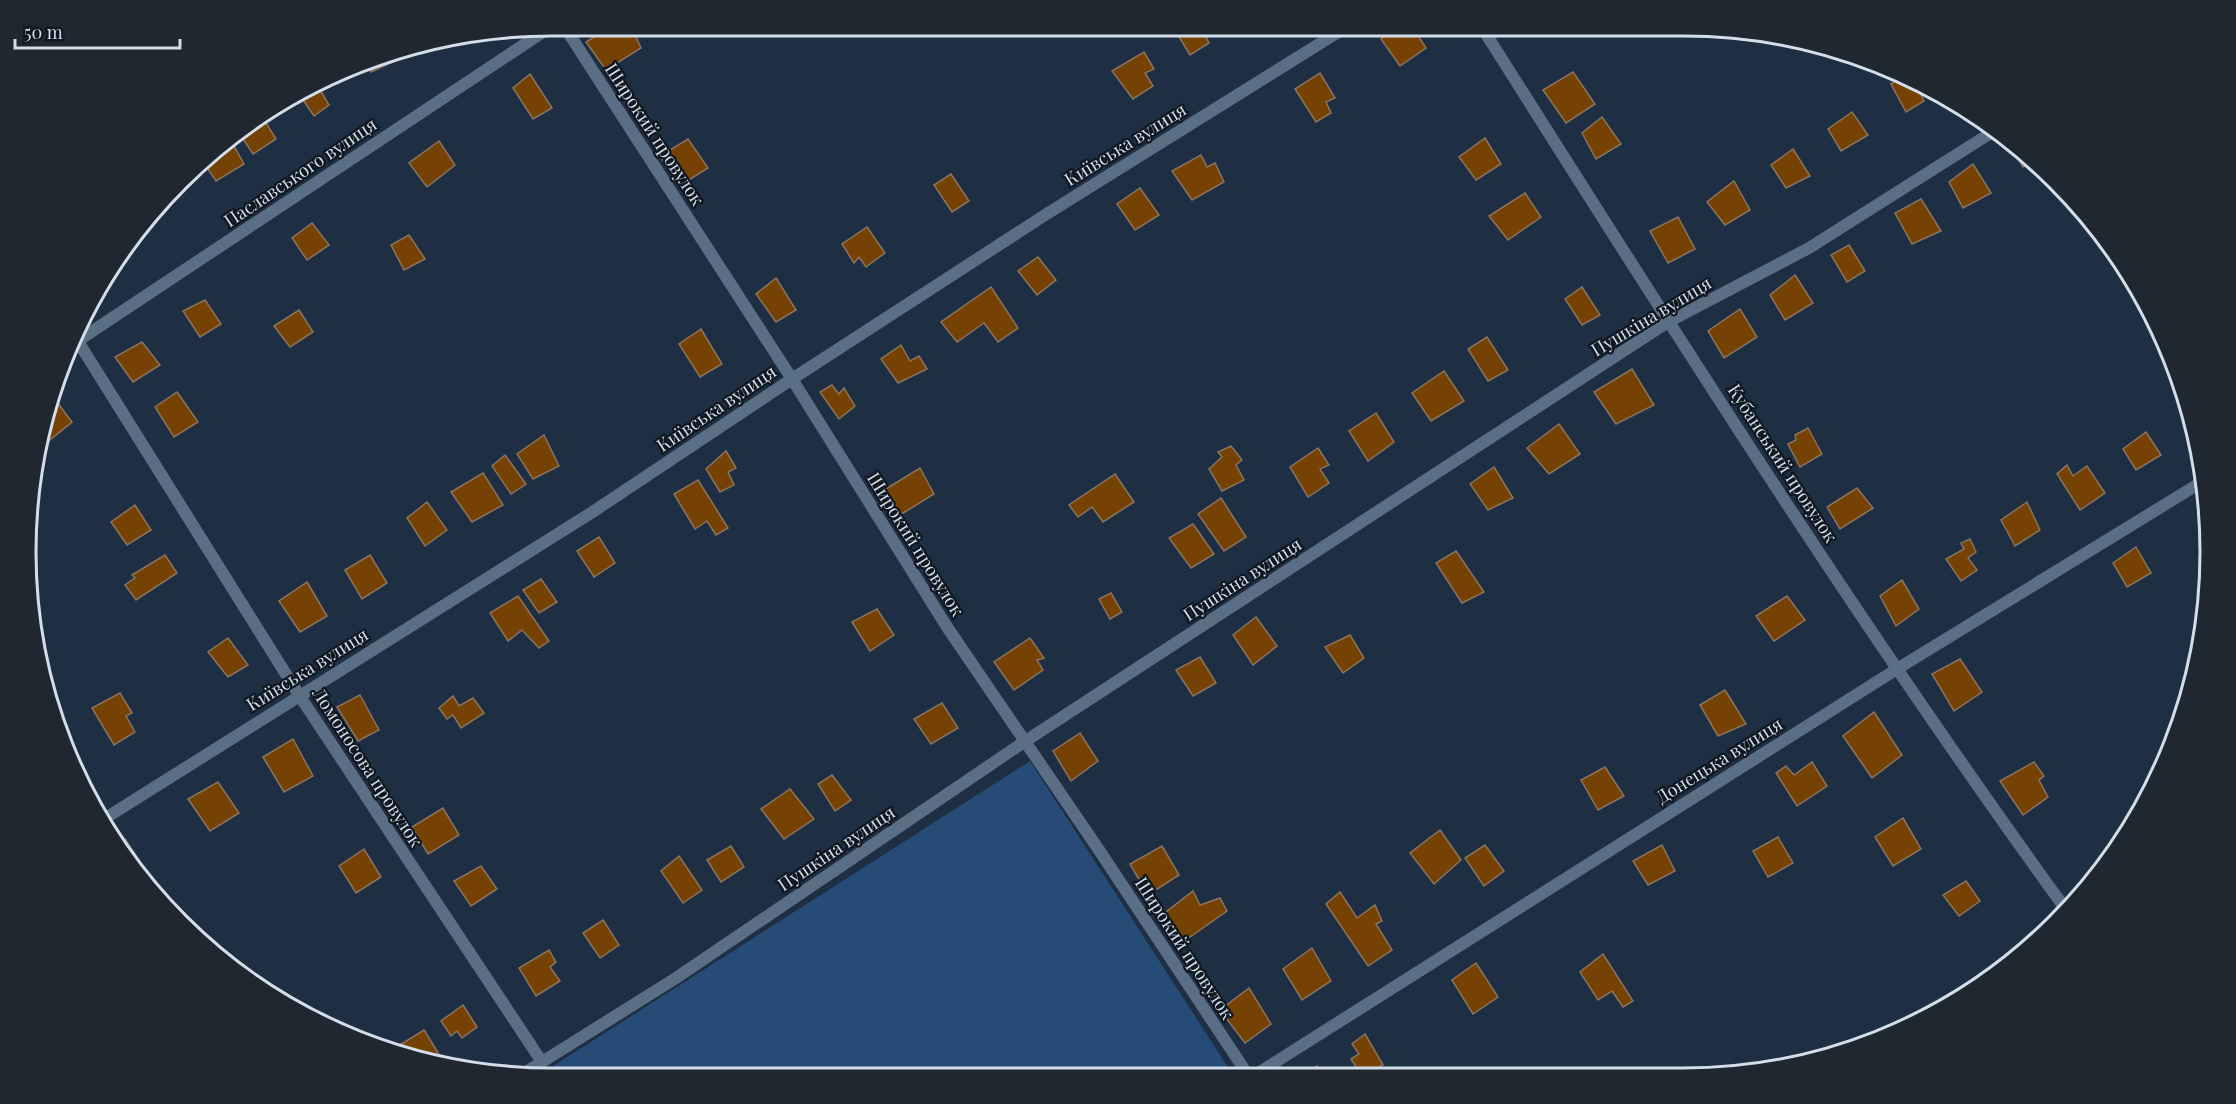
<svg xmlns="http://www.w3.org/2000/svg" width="2236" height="1104" font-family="'Playfair Display',serif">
	<rect width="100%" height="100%" fill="#1e2f43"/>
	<path fill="#254b76" d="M1030 761 1233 1075 536 1077Z"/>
	<g fill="#754203" stroke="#8b745f" stroke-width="1.5">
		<path d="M612 26H617L621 33 632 28 641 48 606 70 586 42Z"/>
		<path d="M1182 26H1200L1209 43 1190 55 1175 30Z"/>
		<path d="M1399 26H1412L1426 48 1400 66 1381 39Z"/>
		<path d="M391 52 397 60 371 72 365 63 382 54Z"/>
		<path d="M1144 52 1154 69 1145 73 1153 86 1133 99 1112 71Z"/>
		<path d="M1573 72 1595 104 1566 123 1543 90Z"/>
		<path d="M1320 73 1335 98 1326 102 1331 113 1316 122 1295 89Z"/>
		<path d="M530 74 552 108 533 119 513 88Z"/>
		<path d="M1904 75 1926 86 1919 90 1924 101 1906 112 1891 84Z"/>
		<path d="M319 88 329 105 314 116 301 97Z"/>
		<path d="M1852 112 1868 135 1841 151 1828 129Z"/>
		<path d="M1602 117 1621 144 1596 159 1582 133Z"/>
		<path d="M263 118 276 139 253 154 238 131Z"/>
		<path d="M229 137 244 164 216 181 204 163Z"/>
		<path d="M1485 138 1501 164 1476 180 1459 157Z"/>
		<path d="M688 139 708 168 679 186 660 156Z"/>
		<path d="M439 141 455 165 427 187 409 163Z"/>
		<path d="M2012 141 2033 161 2023 167 2010 143Z"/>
		<path d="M1793 149 1810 176 1786 188 1771 165Z"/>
		<path d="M1201 155 1207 167 1215 163 1224 182 1192 200 1172 171Z"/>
		<path d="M1973 164 1991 193 1963 208 1949 182Z"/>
		<path d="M951 174 969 201 952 212 934 185Z"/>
		<path d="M1734 181 1750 210 1725 225 1707 202Z"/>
		<path d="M1140 188 1159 215 1135 230 1117 204Z"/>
		<path d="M1525 193 1541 217 1508 240 1489 216Z"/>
		<path d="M1921 199 1941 231 1912 244 1895 213Z"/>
		<path d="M1678 217 1695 249 1668 263 1650 231Z"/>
		<path d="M312 223 329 245 307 260 292 238Z"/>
		<path d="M867 227 885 253 866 267 859 257 854 263 842 244Z"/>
		<path d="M409 235 425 259 404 270 391 245Z"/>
		<path d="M1849 245 1865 271 1847 282 1831 255Z"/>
		<path d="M1038 257 1056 280 1037 295 1018 271Z"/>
		<path d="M1795 275 1813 303 1785 320 1770 295Z"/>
		<path d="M776 278 796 310 776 322 756 294Z"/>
		<path d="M991 287 1018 328 998 342 984 323 957 342 941 322Z"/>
		<path d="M1582 287 1600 315 1582 325 1565 299Z"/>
		<path d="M205 300 221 324 200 337 183 311Z"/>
		<path d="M1740 309 1757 337 1724 358 1708 331Z"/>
		<path d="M299 310 313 332 290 347 274 326Z"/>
		<path d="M701 329 722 364 700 377 679 344Z"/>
		<path d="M1487 337 1508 370 1488 381 1468 349Z"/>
		<path d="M142 342 160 365 133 382 115 357Z"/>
		<path d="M901 345 910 361 919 356 927 369 898 383 881 359Z"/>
		<path d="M1632 369 1654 405 1616 424 1594 392Z"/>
		<path d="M1444 371 1464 401 1431 421 1412 393Z"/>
		<path d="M832 385 839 394 844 388 855 406 839 419 820 392Z"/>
		<path d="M177 392 198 422 174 437 155 407Z"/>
		<path d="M54 398 72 422 45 444 39 437 50 401Z"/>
		<path d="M1376 413 1394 442 1368 461 1349 431Z"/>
		<path d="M1559 424 1580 454 1549 474 1527 448Z"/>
		<path d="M1808 428 1822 454 1800 467 1788 444 1796 440 1795 435Z"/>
		<path d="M2146 432 2161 455 2136 470 2123 449Z"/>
		<path d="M544 435 559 466 533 479 517 454Z"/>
		<path d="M1231 446 1242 460 1236 465 1244 480 1222 491 1209 469 1222 457 1218 452Z"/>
		<path d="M1318 448 1329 465 1320 469 1329 483 1308 497 1290 467Z"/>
		<path d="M726 451 736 468 728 472 734 485 720 492 706 469Z"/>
		<path d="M505 455 526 484 511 494 492 466Z"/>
		<path d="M2067 465 2073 476 2087 466 2105 493 2080 510 2057 474Z"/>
		<path d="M1494 467 1513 498 1488 510 1470 484Z"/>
		<path d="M920 468 934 494 900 515 884 490Z"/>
		<path d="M483 473 503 505 472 522 451 492Z"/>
		<path d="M1115 474 1134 502 1103 522 1092 507 1078 517 1069 505Z"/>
		<path d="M698 480 728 528 716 535 707 521 695 529 674 494Z"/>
		<path d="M1857 488 1873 508 1840 529 1827 507Z"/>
		<path d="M1221 498 1246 537 1224 551 1198 514Z"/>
		<path d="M427 502 447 530 425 546 407 518Z"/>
		<path d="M2027 502 2040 530 2015 546 2001 520Z"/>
		<path d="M135 505 151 530 127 545 111 522Z"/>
		<path d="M1193 524 1214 554 1191 568 1169 538Z"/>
		<path d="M599 537 615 563 594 577 577 551Z"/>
		<path d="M1970 539 1976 552 1968 558 1977 570 1961 581 1946 559 1964 549 1961 543Z"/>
		<path d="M2136 547 2151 573 2127 587 2113 563Z"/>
		<path d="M1456 551 1484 592 1462 603 1436 563Z"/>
		<path d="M165 555 177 573 136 600 125 585 135 578 132 575Z"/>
		<path d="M370 555 387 583 362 599 345 570Z"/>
		<path d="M541 579 557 602 539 613 523 590Z"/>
		<path d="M1902 580 1919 609 1896 626 1880 596Z"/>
		<path d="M307 582 327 616 300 632 279 601Z"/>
		<path d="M1111 593 1122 612 1110 619 1099 599Z"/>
		<path d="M518 596 549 641 539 648 522 630 508 641 490 613Z"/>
		<path d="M1787 596 1805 620 1774 641 1756 616Z"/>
		<path d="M877 609 894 635 870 651 852 622Z"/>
		<path d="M1256 617 1277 646 1253 665 1233 635Z"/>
		<path d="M1350 635 1364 658 1343 673 1325 647Z"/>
		<path d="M228 638 248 665 228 677 208 652Z"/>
		<path d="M1030 638 1044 658 1037 660 1043 670 1014 690 994 662Z"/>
		<path d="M1200 657 1216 683 1193 696 1176 670Z"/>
		<path d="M1960 659 1982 692 1954 711 1932 674Z"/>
		<path d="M1725 690 1746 724 1718 736 1700 705Z"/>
		<path d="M120 693 132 713 126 716 135 732 114 745 92 708Z"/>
		<path d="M360 695 379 730 358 741 337 707Z"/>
		<path d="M453 696 459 706 473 698 484 713 461 728 453 715 447 719 439 708Z"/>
		<path d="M942 703 958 728 931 744 914 719Z"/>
		<path d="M1874 712 1902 755 1872 778 1843 736Z"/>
		<path d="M1080 733 1098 761 1071 781 1053 751Z"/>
		<path d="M293 739 313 776 284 792 263 757Z"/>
		<path d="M1812 762 1827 786 1797 806 1776 773 1786 766 1794 775Z"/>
		<path d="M2034 762 2044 776 2039 780 2048 797 2023 815 2000 781Z"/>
		<path d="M1605 767 1624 796 1598 810 1581 780Z"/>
		<path d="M832 775 851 800 835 811 818 784Z"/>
		<path d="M218 782 239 813 210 831 188 799Z"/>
		<path d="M790 789 814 819 784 839 761 809Z"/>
		<path d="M443 808 459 835 428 854 412 827Z"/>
		<path d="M1903 818 1921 849 1893 866 1875 837Z"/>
		<path d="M1440 830 1461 860 1434 884 1410 853Z"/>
		<path d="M1778 837 1793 863 1768 877 1753 851Z"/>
		<path d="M125 839 140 862 137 864 121 842Z"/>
		<path d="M1485 845 1504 871 1484 886 1465 858Z"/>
		<path d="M1662 845 1675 871 1648 885 1633 861Z"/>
		<path d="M731 846 744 867 721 882 707 860Z"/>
		<path d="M1162 846 1179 875 1148 895 1130 864Z"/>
		<path d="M364 849 381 877 356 893 339 866Z"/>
		<path d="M679 856 702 890 683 903 661 871Z"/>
		<path d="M481 866 497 889 471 906 454 881Z"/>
		<path d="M1966 881 1980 901 1959 916 1943 895Z"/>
		<path d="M1193 891 1200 905 1220 898 1227 911 1183 942 1166 912Z"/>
		<path d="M1340 892 1357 918 1375 905 1382 921 1376 924 1392 950 1368 966 1326 904Z"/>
		<path d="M603 920 619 945 600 958 583 933Z"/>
		<path d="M1312 948 1331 981 1302 1000 1283 969Z"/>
		<path d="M549 950 556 962 550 967 560 981 536 996 519 968Z"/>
		<path d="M1603 954 1633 1001 1623 1007 1612 991 1598 1000 1580 972Z"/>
		<path d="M1476 963 1498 997 1473 1014 1452 980Z"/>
		<path d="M1249 988 1271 1024 1245 1043 1220 1010Z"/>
		<path d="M463 1005 477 1027 462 1038 457 1031 451 1036 441 1021Z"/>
		<path d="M424 1030 440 1056 428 1063 406 1057 398 1046Z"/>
		<path d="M1365 1034 1383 1065 1361 1075 1351 1059 1359 1054 1352 1044Z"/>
		<path d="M1317 1066 1322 1075H1302Z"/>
	</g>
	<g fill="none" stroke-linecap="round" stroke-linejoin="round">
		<g stroke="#5a6e85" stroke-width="12">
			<path d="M564 26 792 379 947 627 1099 850 1248 1075"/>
			<path d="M1481 26C1670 325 1859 625 2067 911"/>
			<path d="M74 335 299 695 542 1062"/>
			<path d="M67 348 552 26"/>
			<path d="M104 819 591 513 792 379 1045 215 1348 26"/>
			<path d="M1255 1075 1897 669 2205 480"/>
			<path d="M518 1077 676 978 1024 742 1668 322 1809 248 1997 129"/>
		</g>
	</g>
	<g text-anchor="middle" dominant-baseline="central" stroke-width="4.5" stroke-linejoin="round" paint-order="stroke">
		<g font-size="18" fill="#d3deea" stroke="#0f1720">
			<text transform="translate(655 134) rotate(57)">Широкий провулок</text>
			<text transform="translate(1125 144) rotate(-32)">Київська вулиця</text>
			<text transform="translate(300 172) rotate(-34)">Паславського вулиця</text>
			<text transform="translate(1651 316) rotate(-31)">Пушкіна вулиця</text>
			<text transform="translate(716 408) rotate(-34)">Київська вулиця</text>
			<text transform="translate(1783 463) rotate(57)">Кубанський провулок</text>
			<text transform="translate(916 544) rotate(58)">Широкий провулок</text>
			<text transform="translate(1242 579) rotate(-33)">Пушкіна вулиця</text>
			<text transform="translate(307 669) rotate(-32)">Київська вулиця</text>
			<text transform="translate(1719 760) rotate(-32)">Донецька вулиця</text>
			<text transform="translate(368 767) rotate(57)">Ломоносова провулок</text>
			<text transform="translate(836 848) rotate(-34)">Пушкіна вулиця</text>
			<text transform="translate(1185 948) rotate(57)">Широкий провулок</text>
		</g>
	</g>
	<path d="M0 0H2236V1104H0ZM552 36H1684A516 516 0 0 1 2200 552V552A516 516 0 0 1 1684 1068H552A516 516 0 0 1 36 552V552A516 516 0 0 1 552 36Z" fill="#1f2730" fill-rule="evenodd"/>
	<path fill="none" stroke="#d3deea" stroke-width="3" d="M552 36H1684A516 516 0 0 1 2200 552V552A516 516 0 0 1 1684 1068H552A516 516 0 0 1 36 552V552A516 516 0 0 1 552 36Z"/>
	<path d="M15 39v9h165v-9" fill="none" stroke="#d3deea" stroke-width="3"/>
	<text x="24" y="39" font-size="18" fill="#d3deea" stroke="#0f1720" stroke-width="4.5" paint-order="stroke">50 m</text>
</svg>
